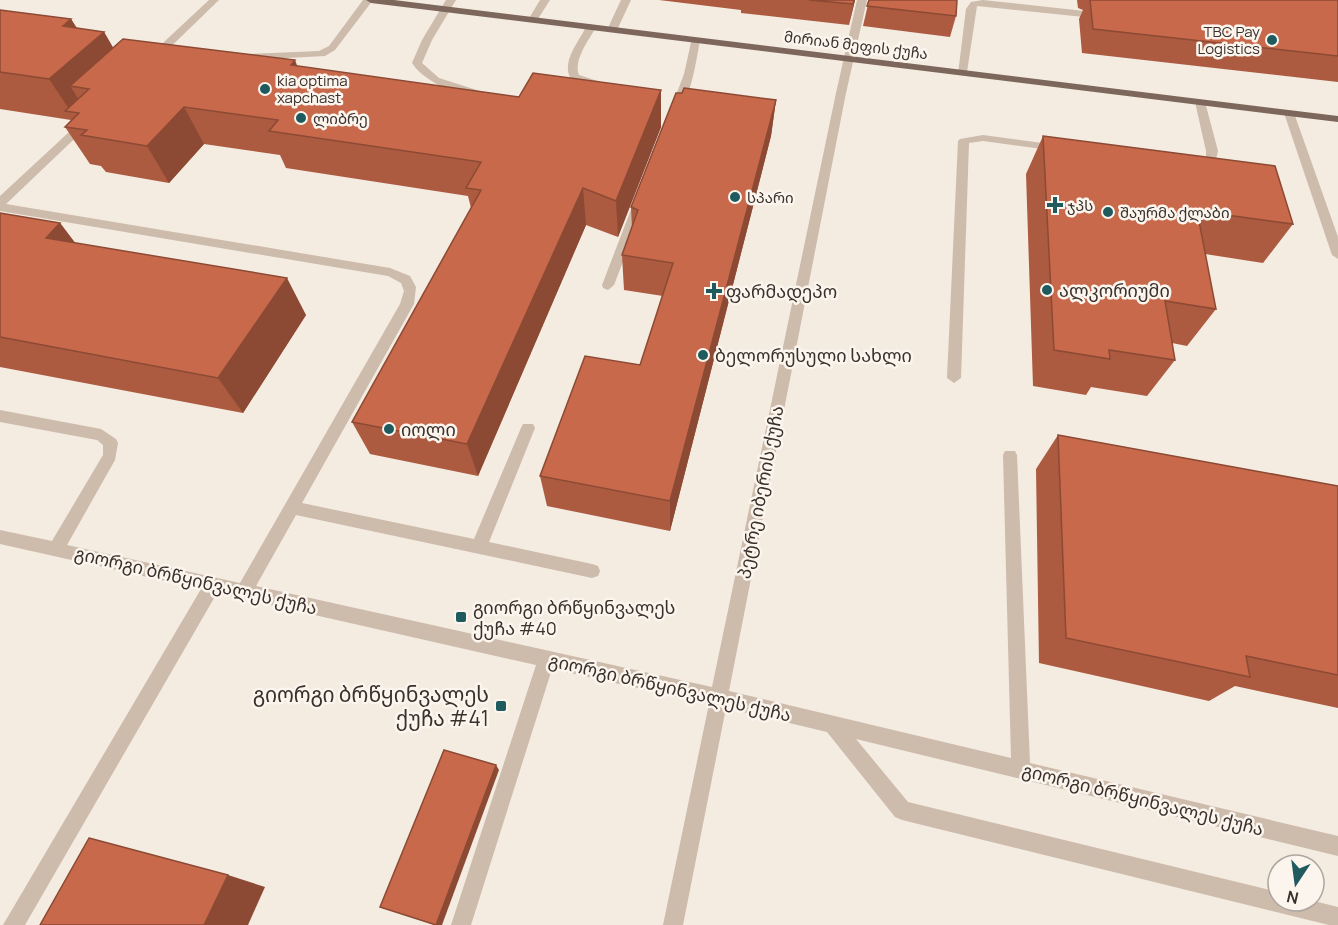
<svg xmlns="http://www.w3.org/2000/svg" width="1338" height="925" font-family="Manrope,'Noto Sans Georgian',sans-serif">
	<rect width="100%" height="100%" fill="#f4ebe1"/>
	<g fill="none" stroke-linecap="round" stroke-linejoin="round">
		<g fill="#cdbbac" fill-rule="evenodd">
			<path d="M209 0H219L157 60H149V56Z"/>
			<path d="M363 0H373L335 50 325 56 247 60 242 57 247 54 319 51 329 46Z"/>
			<path d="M446 0H456L432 40 422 63 439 78 483 92V96C461 99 423 81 412 63L422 40Z"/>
			<path d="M540 0H550L536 22H530L528 20Z"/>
			<path d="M621 0H631L617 30 609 32 607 30Z"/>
			<path d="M857 0H867L846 93 729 691 1011 758 1003 455 1005 451H1015L1017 455 1030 763 1338 836V856L856 739 908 802 1278 892V901H1314L1338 907V925H1329L902 820 895 817 827 732 726 708 683 925H663L709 704 552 669 471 925H451L536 665 217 593 25 925H3L201 589 0 544V530L52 541 103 455V445L97 440 0 422V410L101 429 116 439 118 443 115 460 67 545 240 583 400 304 404 291 401 283 388 276 0 211V196L82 120 86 119 91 122 90 124 6 204 390 268 410 276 416 287 414 304 302 503 474 539 521 428 523 424H533L535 428 489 542 592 564 598 566 600 571 598 576 592 578 296 515 256 586 712 687 836 93Z"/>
			<path d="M983 0 1084 11 1089 14 1084 17 977 6 967 72 958 74 966 9 971 2Z"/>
			<path d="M591 24 596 27C589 40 573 60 579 75L607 84V88L603 89 571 79C561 62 578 43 586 27Z"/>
			<path d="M692 38 700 40C697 55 691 103 677 109L672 106 684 74Z"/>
			<path d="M1200 99 1205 102 1218 151 1215 163 1195 168 1189 164 1191 162 1206 158V151L1195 102Z"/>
			<path d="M1289 110 1294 113 1338 237V259L1332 255 1284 113Z"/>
			<path d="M983 135 1058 145 1064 148 1058 151 983 141 969 143 961 378 954 383 947 378 958 141 960 139Z"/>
			<path d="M638 203 644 207 614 285 608 290 603 288 602 285 632 207Z"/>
		</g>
		<path fill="#7d675c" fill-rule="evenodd" d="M366 0H394L1338 116V122L371 3Z"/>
	</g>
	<g fill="#ac5a40">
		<path d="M659 0H855L849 25 741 13V10Z"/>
		<path d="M869 0 956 16 950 37 863 26Z"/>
		<path d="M1077 0H1338V82L1082 53 1079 19 1083 10 1078 8Z"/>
		<path d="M0 10 71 19 77 28 104 32 113 48 297 66 661 127 618 237 586 225 478 476 370 454 352 422 471 208 468 196 286 168 280 155 204 144 169 183 106 172 101 166 90 164 65 127 71 120 0 109Z"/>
		<path d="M776 100 771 136 670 531 547 506 540 476 640 365 663 296 624 290 622 255 632 228 631 207Z"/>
		<path d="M1043 136 1293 224 1263 263 1205 254 1216 309 1187 346 1172 343 1175 360 1147 396 1091 387 1086 395 1033 386 1026 174Z"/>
		<path d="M0 213 60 223 75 243 306 315 243 413 0 367Z"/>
		<path d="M1058 435 1338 486V708L1235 686 1209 701 1039 663 1036 469Z"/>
	</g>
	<g fill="#8c4a34">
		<path d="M854 0H855L849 25Z"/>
		<path d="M71 19 87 46 104 32 128 73 89 89 70 86 87 112 79 113 71 112 49 79 63 26Z"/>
		<path d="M295 60 309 97 291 65Z"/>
		<path d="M661 90V127L618 237 616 201Z"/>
		<path d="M776 100 771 136 670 531V501Z"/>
		<path d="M184 107 204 144 169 183 147 146Z"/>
		<path d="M583 188 586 225 478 476 467 444Z"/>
		<path d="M60 223 89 261 46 238Z"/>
		<path d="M287 278 306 315 243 413 218 378Z"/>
		<path d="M496 765 499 770 442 925H436Z"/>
		<path d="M228 875 265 887 248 925H204Z"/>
	</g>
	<g fill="#c8694b" stroke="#8c4a34" stroke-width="1.5">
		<path d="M809 0H854L853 4Z"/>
		<path d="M869 0H957L956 16 867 6Z"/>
		<path d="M1090 0H1338V56L1093 29Z"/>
		<path d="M0 10 71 19 63 26 104 32 49 79 0 72Z"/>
		<path d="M123 39 295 60 291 65 519 97 533 73 661 90 616 201 583 188 467 444 352 422 481 190 466 188 481 162 269 131 278 120 184 107 147 146 81 135 87 130 65 127 79 113 65 111 89 89 70 86Z"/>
		<path d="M684 88 776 100 670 501 540 476 585 356 640 365 673 263 622 255 638 210 631 207 676 93H682Z"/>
		<path d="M1043 136 1275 166 1293 224 1197 211 1216 309 1165 301 1175 360 1109 350 1110 359 1054 350Z"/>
		<path d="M0 213 60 223 46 238 287 278 218 378 0 337Z"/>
		<path d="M1058 435 1338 486V675L1246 656 1250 677 1066 638Z"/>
		<path d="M444 750 496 765 436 925 380 907Z"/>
		<path d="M89 838 228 875 204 925H40Z"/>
	</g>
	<g fill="#1f5a5e" stroke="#fbf5ee" stroke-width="2">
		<circle cx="1272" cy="40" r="6"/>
		<circle cx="265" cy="89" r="6"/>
		<circle cx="301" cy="118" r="6"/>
		<circle cx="735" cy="197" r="6"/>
		<path d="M1052 196h6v6h6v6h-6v6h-6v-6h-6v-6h6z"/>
		<circle cx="1108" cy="212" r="6"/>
		<circle cx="1047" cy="290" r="6"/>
		<path d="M711 282h6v6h6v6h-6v6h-6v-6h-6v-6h6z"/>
		<circle cx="703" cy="355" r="6"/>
		<circle cx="389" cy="429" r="6"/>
		<rect x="455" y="611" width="12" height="12" rx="3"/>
		<rect x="495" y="700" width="12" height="12" rx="3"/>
	</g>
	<g text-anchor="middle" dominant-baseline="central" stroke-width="5" stroke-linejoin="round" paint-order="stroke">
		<g font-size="15" fill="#3b302b" stroke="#fbf5ee" text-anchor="start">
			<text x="1260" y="31" text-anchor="end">TBC Pay<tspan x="1260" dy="17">Logistics</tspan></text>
			<text x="277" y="80">kia optima<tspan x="277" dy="17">xapchast</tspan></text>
			<text x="313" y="118">ლიბრე</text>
			<text x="747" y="197">სპარი</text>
			<text x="1067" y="205">ჯპს</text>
			<text x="1120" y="212">შაურმა ქლაბი</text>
		</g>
		<g font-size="15" fill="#3b302b" stroke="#fbf5ee">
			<text transform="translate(856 45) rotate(7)">მირიან მეფის ქუჩა</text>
		</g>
		<g font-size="18" fill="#3b302b" stroke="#fbf5ee" text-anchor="start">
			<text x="1059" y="290">ალკორიუმი</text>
			<text x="726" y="291">ფარმადეპო</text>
			<text x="715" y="355">ბელორუსული სახლი</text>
			<text x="401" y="429">იოლი</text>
			<text x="473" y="607">გიორგი ბრწყინვალეს<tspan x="473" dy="21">ქუჩა #40</tspan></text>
		</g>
		<g font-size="18" fill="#3b302b" stroke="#fbf5ee">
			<text transform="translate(760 492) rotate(-79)">პეტრე იბერის ქუჩა</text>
			<text transform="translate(196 580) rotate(13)">გიორგი ბრწყინვალეს ქუჩა</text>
			<text transform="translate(670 687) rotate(13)">გიორგი ბრწყინვალეს ქუჩა</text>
			<text transform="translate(1143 799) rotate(14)">გიორგი ბრწყინვალეს ქუჩა</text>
		</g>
		<g font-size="21" fill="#3b302b" stroke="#fbf5ee" text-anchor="end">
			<text x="489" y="694">გიორგი ბრწყინვალეს<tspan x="489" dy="24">ქუჩა #41</tspan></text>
		</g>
	</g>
	<g transform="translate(1296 883) rotate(193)"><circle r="28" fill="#fbf5ee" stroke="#aea6a0" stroke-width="1.5"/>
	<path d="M0-4.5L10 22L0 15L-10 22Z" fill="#1f5a5e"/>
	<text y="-9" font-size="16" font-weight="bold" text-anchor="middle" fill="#3b302b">N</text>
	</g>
</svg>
